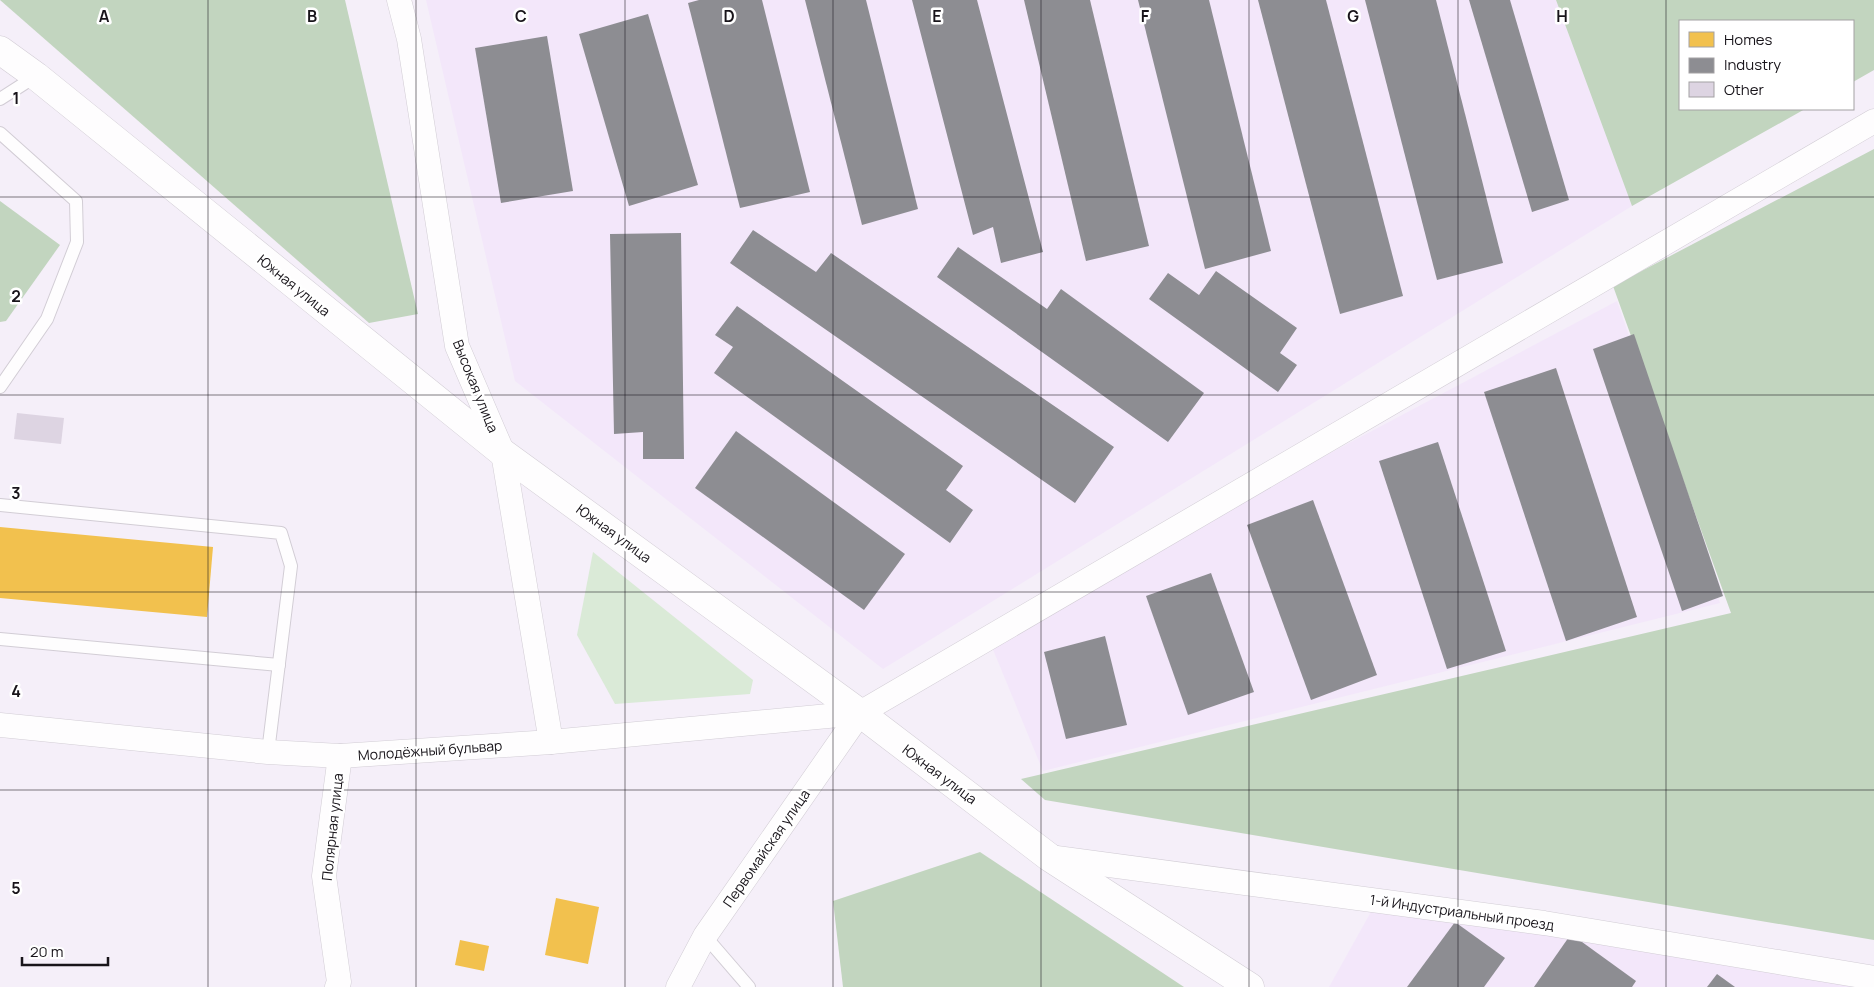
<svg xmlns="http://www.w3.org/2000/svg" width="1874" height="987" font-family="Manrope,sans-serif">
	<rect width="100%" height="100%" fill="#f5eff9"/>
	<g fill="#f3e7fa">
		<path d="M426 0H1556L1632 206 883 669 515 381Z"/>
		<path d="M1617 301 1720 603 1043 771 987 635Z"/>
		<path d="M1377 901 1874 987H1329Z"/>
	</g>
	<path fill="#daead7" d="M593 552 753 680 750 694 615 704 577 635Z"/>
	<g fill="#c2d5bf">
		<path d="M0 0H345L418 314 369 323Z"/>
		<path d="M1556 0H1874V70L1853 82V21H1680V109H1805L1632 206Z"/>
		<path d="M1874 149V940L1045 800 1021 779 1731 613 1613 286Z"/>
		<path d="M0 201 60 245 6 321 0 322Z"/>
		<path d="M980 852 1184 987H843L833 901Z"/>
	</g>
	<g fill="#f2c14e">
		<path d="M0 527 213 547 207 617 0 598Z"/>
		<path d="M556 898 599 907 588 964 545 955Z"/>
		<path d="M460 940 489 946 484 971 455 965Z"/>
	</g>
	<g fill="#8d8d92">
		<path d="M699 0H762L810 192 740 208 688 3Z"/>
		<path d="M805 0H866L918 209 862 225Z"/>
		<path d="M912 0H977L1043 252 1001 263 993 227 973 235Z"/>
		<path d="M1024 0H1090L1149 246 1086 261Z"/>
		<path d="M1138 0H1209L1271 251 1205 269Z"/>
		<path d="M1258 0H1326L1403 296 1340 314Z"/>
		<path d="M1365 0H1436L1503 263 1437 280Z"/>
		<path d="M1469 0H1510L1569 200 1532 212Z"/>
		<path d="M648 14 698 185 629 206 579 34Z"/>
		<path d="M547 36 573 191 501 203 475 48Z"/>
		<path d="M753 230 816 272 831 253 1114 447 1075 503 730 263Z"/>
		<path d="M681 233 684 459H643V432L614 434 610 234Z"/>
		<path d="M958 247 1047 309 1061 289 1204 393 1168 442 937 277Z"/>
		<path d="M1216 271 1297 328 1280 353 1297 365 1278 392 1149 299 1168 273 1199 295Z"/>
		<path d="M737 306 963 466 946 490 973 510 950 543 714 373 733 347 715 335Z"/>
		<path d="M1634 334 1723 596 1682 611 1593 349Z"/>
		<path d="M1556 368 1637 617 1566 641 1484 392Z"/>
		<path d="M736 431 905 554 864 610 695 488Z"/>
		<path d="M1438 442 1506 651 1447 669 1379 461Z"/>
		<path d="M1313 500 1377 675 1311 700 1247 525Z"/>
		<path d="M1211 573 1254 692 1188 715 1146 596Z"/>
		<path d="M1105 636 1127 725 1066 739 1044 652Z"/>
		<path d="M1455 922 1505 958 1484 987H1407Z"/>
		<path d="M1571 934 1636 981 1632 987H1534Z"/>
		<path d="M1717 974 1735 987H1707Z"/>
	</g>
	<path fill="#ddd4e2" d="M17 413 64 418 61 444 14 439Z"/>
	<g fill="none" stroke-linecap="round" stroke-linejoin="round">
		<g stroke="#d2cdd5" stroke-width="14">
			<g id="service">
				<path d="M0 99 36 76"/>
				<path d="M0 133 76 201 77 242 47 319 0 387"/>
				<path d="M0 505 281 533 291 566 268 752"/>
				<path d="M0 639 279 665"/>
				<path d="M705 936 749 987"/>
			</g>
		</g>
		<g stroke="#d2cdd5" stroke-width="25">
			<g id="minor">
				<path d="M399 0 409 39 457 346 503 453 551 742"/>
				<path d="M0 725 268 752 340 756 551 742 860 713 1874 121"/>
				<path d="M1049 857 1544 923 1874 978"/>
				<path d="M337 987 339 982 324 876 340 756"/>
				<path d="M678 987 705 936 860 713"/>
			</g>
		</g>
		<g stroke="#d2cdd5" stroke-width="29">
			<path id="tertiary" d="M0 50 36 76 503 453 860 713 1049 857 1250 987"/>
		</g>
		<use href="#service" stroke="#fefdfe" stroke-width="12"/>
		<use href="#minor" stroke="#fefdfe" stroke-width="24"/>
		<use href="#tertiary" stroke="#fefdfe" stroke-width="28"/>
	</g>
	<path fill="none" stroke="#18141a" stroke-width="1" stroke-opacity="0.55" d="M208 0V987M416 0V987M625 0V987M833 0V987M1041 0V987M1249 0V987M1458 0V987M1666 0V987M0 197H1874M0 395H1874M0 592H1874M0 790H1874"/>
	<g text-anchor="middle" dominant-baseline="central" stroke-width="5" stroke-linejoin="round" paint-order="stroke">
		<g font-size="14" fill="#18141a" stroke="#fff">
			<text transform="translate(294 285) rotate(39)">Южная улица</text>
			<text transform="translate(476 386) rotate(68)">Высокая улица</text>
			<text transform="translate(614 533) rotate(36)">Южная улица</text>
			<text transform="translate(430 750) rotate(-4)">Молодёжный бульвар</text>
			<text transform="translate(940 774) rotate(37)">Южная улица</text>
			<text transform="translate(332 827) rotate(-84)">Полярная улица</text>
			<text transform="translate(766 848) rotate(-55)">Первомайская улица</text>
			<text transform="translate(1462 912) rotate(8)">1-й Индустриальный проезд</text>
		</g>
	</g>
	<g font-size="16" text-anchor="middle" font-weight="bold" fill="#18141a" stroke="#fff" stroke-width="5" stroke-linejoin="round" paint-order="stroke">
		<text x="104" y="22">A</text>
		<text x="312" y="22">B</text>
		<text x="521" y="22">C</text>
		<text x="729" y="22">D</text>
		<text x="937" y="22">E</text>
		<text x="1145" y="22">F</text>
		<text x="1353" y="22">G</text>
		<text x="1562" y="22">H</text>
		<text x="16" y="104">1</text>
		<text x="16" y="302">2</text>
		<text x="16" y="499">3</text>
		<text x="16" y="697">4</text>
		<text x="16" y="894">5</text>
	</g>
	<rect x="1679" y="20" width="175" height="90" fill="#ffffff" stroke="#a3a1a3"/>
	<rect x="1689" y="32" width="25" height="15" fill="#f2c14e" stroke="#a3a1a3"/>
	<text x="1724" y="45" font-size="15" fill="#18141a">Homes</text>
	<rect x="1689" y="58" width="25" height="15" fill="#8d8d92" stroke="#a3a1a3"/>
	<text x="1724" y="70" font-size="15" fill="#18141a">Industry</text>
	<rect x="1689" y="82" width="25" height="15" fill="#ddd4e2" stroke="#a3a1a3"/>
	<text x="1724" y="95" font-size="15" fill="#18141a">Other</text>
	<path d="M22 957v8h86v-8" fill="none" stroke="#18141a" stroke-width="2.5"/>
	<text x="30" y="957" font-size="15" fill="#18141a" stroke="#ffffff" stroke-width="4" paint-order="stroke">20 m</text>
</svg>
